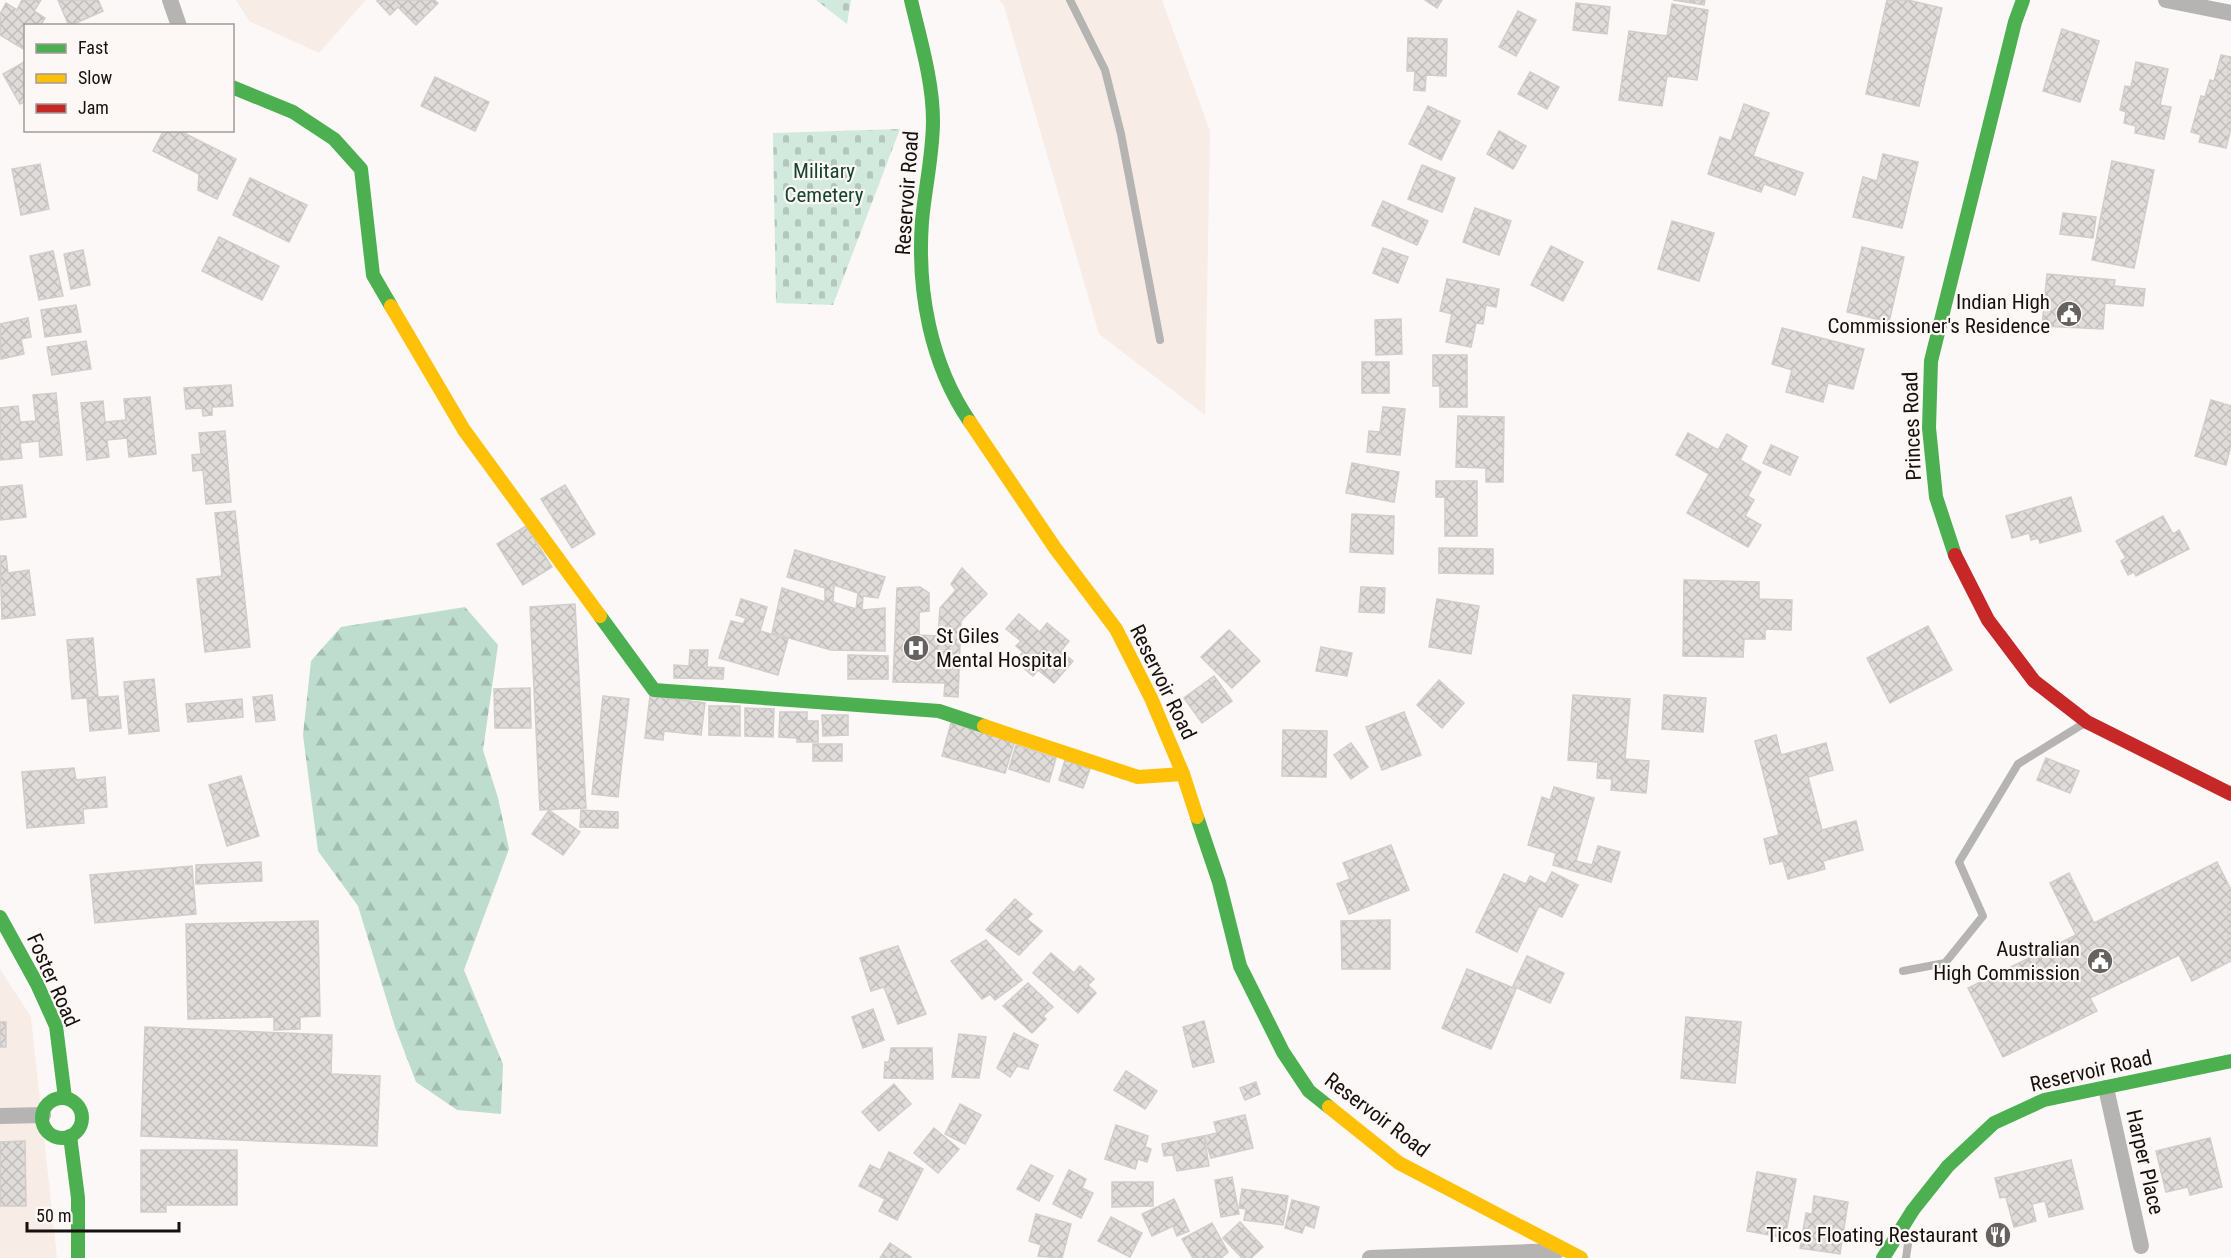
<svg xmlns="http://www.w3.org/2000/svg" width="2231" height="1258" font-family="'Roboto Condensed',sans-serif">
	<defs>
		<pattern id="forest-firs" width="22" height="20" patternUnits="userSpaceOnUse" patternTransform="scale(1.5)"><rect width="22" height="20" fill="#beddce"/><path d="M5 1l3.5 6h-7zM16 11l3.5 6h-7z" fill="#a3bdb0"/></pattern>
		<pattern id="cemetery-stones" width="16" height="16" patternUnits="userSpaceOnUse" patternTransform="scale(1.5)"><rect width="16" height="16" fill="#d2e9dd"/><path d="M2 7V4a2 2 0 0 1 4 0v3zM10 15v-3a2 2 0 0 1 4 0v3z" fill="#b4c7bc"/></pattern>
		<pattern id="building-cross-hatch" width="8" height="8" patternUnits="userSpaceOnUse" patternTransform="scale(1.5)"><rect width="8" height="8" fill="#e0dcda"/><path d="M0 0l8 8M0 8l8-8" fill="none" stroke="#bfbcba"/></pattern>
	</defs>
	<rect width="100%" height="100%" fill="#fbf8f7"/>
	<g fill="#f8ece7">
		<path d="M236 0H366L319 53 249 21Z"/>
		<path d="M999 0H1162L1210 131 1205 415 1099 334 1004 6Z"/>
		<path d="M0 969 31 1017 57 1258H0Z"/>
	</g>
	<path fill="url(#forest-firs)" d="M465 607 498 645 483 750 498 798 509 849 464 970 503 1064 501 1114 457 1110 416 1082 395 1027 358 906 318 851 303 735 311 661 341 627Z"/>
	<g fill="url(#cemetery-stones)">
		<path d="M816 0H851L847 24Z"/>
		<path d="M900 129 833 305 776 303 773 133Z"/>
	</g>
	<g fill="url(#building-cross-hatch)" stroke="#d0cdcb" stroke-width="1.5" fill-rule="evenodd">
		<path d="M22 0H41L34 11 45 18 40 26H26L25 50 0 35V14L6 3 17 10Z"/>
		<path d="M58 0H98L103 11 69 26Z"/>
		<path d="M379 0H434L438 3 416 25 398 7 390 15 377 1Z"/>
		<path d="M1425 0H1442L1437 8Z"/>
		<path d="M1673 0H1705L1704 5Z"/>
		<path d="M1887 0H1908L1942 8 1919 106 1866 94Z"/>
		<path d="M1576 3 1610 7 1607 34 1573 30Z"/>
		<path d="M1672 4 1708 10 1697 80 1667 76 1662 106 1619 100 1629 31 1667 36Z"/>
		<path d="M1518 11 1536 20 1516 56 1499 47Z"/>
		<path d="M2062 29 2099 41 2080 102 2043 91Z"/>
		<path d="M1408 38 1447 39 1446 76 1426 75 1425 91 1414 90 1415 71H1407Z"/>
		<path d="M2221 55 2231 57V128L2226 148 2199 142 2201 135 2191 132 2201 96 2205 97 2210 80 2214 81Z"/>
		<path d="M26 61V101L20 104 3 74Z"/>
		<path d="M2136 62 2168 69 2160 105 2171 107 2164 139 2135 133 2136 126 2124 123 2126 112 2120 110 2125 86 2131 87Z"/>
		<path d="M1530 72 1559 87 1547 109 1518 94Z"/>
		<path d="M435 77 489 102 475 131 421 106Z"/>
		<path d="M1744 104 1769 113 1753 156 1803 173 1795 195 1764 184 1761 192 1708 174 1720 137 1731 141Z"/>
		<path d="M1428 106 1460 121 1441 160 1409 144Z"/>
		<path d="M164 130H178L236 159 217 199 198 190 199 174 153 151Z"/>
		<path d="M1499 131 1526 146 1513 169 1487 154Z"/>
		<path d="M1883 154 1918 162 1902 228 1853 217 1863 177 1877 181Z"/>
		<path d="M2112 161 2154 170 2134 268 2092 260Z"/>
		<path d="M40 164 49 209 21 215 12 169Z"/>
		<path d="M1422 165 1455 178 1442 212 1408 199Z"/>
		<path d="M250 178 307 205 289 242 233 215Z"/>
		<path d="M1383 201 1428 221 1417 245 1372 225Z"/>
		<path d="M1475 208 1511 221 1499 255 1463 242Z"/>
		<path d="M2063 213 2096 217 2093 238 2060 234Z"/>
		<path d="M1672 221 1714 233 1699 281 1658 269Z"/>
		<path d="M219 237 279 266 262 300 202 271Z"/>
		<path d="M1551 246 1583 262 1563 301 1531 285Z"/>
		<path d="M1862 247 1904 257 1889 322 1847 312Z"/>
		<path d="M1383 248 1408 257 1398 283 1373 273Z"/>
		<path d="M83 250 90 285 71 289 64 254Z"/>
		<path d="M53 251 63 296 39 300 30 256Z"/>
		<path d="M2047 274 2115 280 2114 286 2145 289 2143 306 2105 303 2103 329 2042 326Z"/>
		<path d="M1447 279 1499 289 1496 307 1486 305 1483 324 1476 323 1471 347 1446 342 1452 314 1440 311Z"/>
		<path d="M76 305 81 332 45 337 41 310Z"/>
		<path d="M28 318 31 337 21 339 24 354 1 359 0 324Z"/>
		<path d="M1401 319 1402 354 1376 355 1375 320Z"/>
		<path d="M1782 328 1864 349 1853 389 1828 383 1823 402 1786 392 1792 370 1772 364Z"/>
		<path d="M86 341 91 369 52 375 47 347Z"/>
		<path d="M1433 355H1467V407H1440V386H1433Z"/>
		<rect x="1362" y="362" width="27" height="31"/>
		<path d="M231 385 233 406 212 407V415L203 416 202 408 186 409 184 388Z"/>
		<path d="M56 393 62 455 40 457 39 441 20 443 22 458 0 460V408L18 406 20 422 36 421 33 395Z"/>
		<path d="M150 397 156 454 129 457 127 438 107 440 109 457 87 460 81 403 103 401 105 422 126 420 124 399Z"/>
		<path d="M2211 400 2231 406V445L2226 465 2195 456Z"/>
		<path d="M1383 407 1405 409 1400 455 1367 452 1369 431 1380 432Z"/>
		<path d="M1458 416 1504 417 1503 482H1486V468L1456 467Z"/>
		<path d="M225 431 231 502 206 504 203 470 193 471 192 455 201 454 199 433Z"/>
		<path d="M1688 433 1718 450 1727 434 1747 446 1740 460 1761 472 1748 496 1754 500 1745 516 1761 525 1748 547 1687 513 1709 474 1676 455Z"/>
		<path d="M1771 445 1798 457 1790 475 1763 463Z"/>
		<path d="M1352 463 1399 472 1394 502 1346 493Z"/>
		<path d="M1436 481H1477V536H1445V497H1436Z"/>
		<path d="M22 485 26 517 0 520V487Z"/>
		<path d="M565 485 595 534 572 548 541 499Z"/>
		<path d="M2071 497 2081 531 2040 543 2038 538 2031 540 2029 533 2012 538 2006 516Z"/>
		<path d="M235 511 250 647 205 652 197 579 222 576 215 513Z"/>
		<path d="M1352 514 1394 516 1393 554 1350 552Z"/>
		<path d="M2163 516 2173 534 2179 530 2189 549 2136 576 2134 572 2128 575 2121 561 2126 558 2116 541Z"/>
		<path d="M526 526 552 567 523 585 497 544Z"/>
		<path d="M1439 548 1493 549V574L1439 573Z"/>
		<path d="M795 550 885 577 878 598 863 596 862 610 885 608V651L831 650 772 633 782 588 825 602V588L787 577ZM834 585 858 593 856 609 833 602Z"/>
		<path d="M0 556H6L8 573 29 570 35 615 2 619Z"/>
		<path d="M962 568 987 594 961 621 958 697 944 696 945 683 893 682 897 588 920 587 929 593V611L919 612V635L938 636 940 608 956 590 951 584Z"/>
		<path d="M1684 580 1759 582V599L1792 600 1791 630 1765 629V639H1744L1743 657 1683 656Z"/>
		<path d="M1361 587 1385 588 1384 613 1359 612Z"/>
		<path d="M741 599 767 607 760 631 788 639 778 675 719 658 731 621 743 624 746 618 736 615Z"/>
		<path d="M1437 599 1479 606 1471 654 1429 647Z"/>
		<path d="M575 604 586 808 540 810 530 607Z"/>
		<path d="M1019 614 1040 632 1047 623 1069 641 1061 651 1073 661 1054 683 1038 670 1033 676 1015 661 1023 652 1016 646 1021 641 1006 629Z"/>
		<path d="M1928 626 1952 670 1890 703 1867 658Z"/>
		<path d="M1229 630 1260 661 1232 688 1201 657Z"/>
		<path d="M93 638 98 697 72 699 67 640Z"/>
		<path d="M1321 647 1352 653 1347 676 1316 671Z"/>
		<path d="M690 650H708L707 667 724 668 723 679 674 678V665L689 666Z"/>
		<path d="M848 655 888 656V679H848Z"/>
		<path d="M1214 676 1232 701 1202 723 1184 698Z"/>
		<path d="M154 679 159 731 129 734 124 682Z"/>
		<path d="M1439 680 1464 703 1442 728 1417 705Z"/>
		<path d="M530 688 531 728H495L494 689Z"/>
		<path d="M272 695 275 720 256 722 253 697Z"/>
		<path d="M1573 695 1630 699 1625 759 1649 761 1646 793 1611 790 1612 779 1597 778 1598 762 1568 760Z"/>
		<path d="M1664 695 1706 698 1703 732 1662 729Z"/>
		<path d="M118 696 121 728 90 731 87 698Z"/>
		<path d="M603 696 629 699 618 797 592 794Z"/>
		<path d="M650 696 705 703 701 735 664 731 663 740 645 738Z"/>
		<path d="M242 699 243 717 188 722 186 704Z"/>
		<path d="M709 706H740V736L709 735Z"/>
		<path d="M745 708 774 709 773 737 745 736Z"/>
		<path d="M780 712H807V721H818V742H797V738L779 737Z"/>
		<path d="M1404 712 1421 755 1382 770 1366 727Z"/>
		<path d="M822 715H848V735L823 736Z"/>
		<path d="M951 723 1015 740 1005 773 942 756Z"/>
		<path d="M1283 730 1327 731 1326 777 1282 776Z"/>
		<path d="M1776 735 1781 755 1826 743 1833 770 1808 777 1822 830 1856 821 1863 850 1823 861 1825 869 1788 879 1783 861 1770 864 1764 839 1779 835 1755 741Z"/>
		<path d="M1351 743 1368 767 1351 779 1334 755Z"/>
		<rect x="813" y="744" width="29" height="17"/>
		<path d="M1016 745 1056 758 1049 782 1009 769Z"/>
		<path d="M2046 758 2079 771 2070 793 2037 780Z"/>
		<path d="M1065 760 1090 769 1083 788 1059 780Z"/>
		<path d="M74 768 76 780 105 777 107 807 83 809 84 823 27 828 22 772Z"/>
		<path d="M241 776 259 836 227 846 209 785Z"/>
		<path d="M1554 787 1594 798 1576 861 1592 865 1598 846 1620 852 1611 882 1553 865 1556 853 1528 845 1542 797 1550 800Z"/>
		<path d="M549 810 580 832 563 855 532 834Z"/>
		<path d="M581 810 618 812V828L580 827Z"/>
		<path d="M1391 845 1409 890 1349 914 1337 884 1350 879 1343 863Z"/>
		<path d="M261 862 262 881 196 884V865Z"/>
		<path d="M2217 862 2231 890V961L2192 981 2179 955 2090 998 2097 1011 2003 1057 1968 988 2076 935 2050 883 2069 873 2094 923Z"/>
		<path d="M192 866 196 914 95 923 90 875Z"/>
		<path d="M1552 872 1578 885 1562 917 1539 906 1517 952 1476 932 1504 874 1526 884 1530 876 1546 884Z"/>
		<path d="M1015 899 1032 914 1027 919 1042 931 1019 955 986 930Z"/>
		<path d="M1390 920V969H1342L1341 921Z"/>
		<path d="M318 921 320 1016 300 1017V1029L274 1030V1017L188 1019 186 924Z"/>
		<path d="M986 940 1022 980 995 1000 990 994 982 999 951 961Z"/>
		<path d="M898 946 926 1014 898 1024 884 987 871 991 860 958Z"/>
		<path d="M1051 953 1074 973 1080 966 1094 979 1088 985 1096 993 1078 1013 1033 973Z"/>
		<path d="M1527 956 1564 973 1550 1003 1513 986Z"/>
		<path d="M1467 969 1516 989 1491 1049 1442 1028Z"/>
		<path d="M1028 983 1053 1007 1043 1016 1046 1019 1032 1033 1003 1006Z"/>
		<path d="M873 1009 884 1040 863 1048 852 1017Z"/>
		<path d="M1686 1017 1741 1022 1735 1083 1681 1078Z"/>
		<path d="M1204 1021 1214 1062 1193 1067 1183 1027Z"/>
		<rect x="0" y="1022" width="6" height="25"/>
		<path d="M145 1027 332 1035 331 1074 380 1076 377 1146 141 1136Z"/>
		<path d="M1014 1033 1038 1045 1028 1069 1017 1066 1010 1077 997 1068Z"/>
		<path d="M959 1034 986 1037 979 1078 952 1077Z"/>
		<path d="M891 1048H932L933 1079 884 1078 885 1062H889Z"/>
		<path d="M1126 1071 1157 1091 1145 1109 1114 1090Z"/>
		<path d="M1256 1082 1260 1094 1245 1100 1240 1088Z"/>
		<path d="M894 1084 911 1104 879 1131 862 1112Z"/>
		<path d="M960 1104 981 1115 965 1144 945 1134Z"/>
		<path d="M1245 1115 1253 1148 1211 1158 1204 1136 1217 1133 1214 1122Z"/>
		<path d="M1116 1125 1148 1136 1145 1147 1151 1149 1147 1162 1138 1159 1135 1169 1105 1159Z"/>
		<path d="M934 1128 959 1149 938 1173 914 1153Z"/>
		<path d="M1204 1136 1209 1166 1177 1171 1173 1155 1164 1156 1162 1144Z"/>
		<path d="M2210 1138 2222 1187 2190 1195 2188 1187 2166 1192 2156 1151Z"/>
		<path d="M25 1141 26 1206H0V1142Z"/>
		<path d="M141 1150H237V1205H166V1212H141Z"/>
		<path d="M889 1152 923 1169 897 1220 879 1211 885 1199 859 1186 870 1165 880 1170Z"/>
		<path d="M2071 1160 2083 1209 2049 1217 2045 1201 2032 1204 2036 1221 2014 1227 2006 1197 2000 1198 1995 1178Z"/>
		<path d="M1031 1165 1053 1176 1039 1201 1017 1189Z"/>
		<path d="M1069 1170 1086 1179 1082 1188 1093 1193 1081 1218 1053 1204Z"/>
		<path d="M1757 1172 1796 1179 1785 1238 1747 1231Z"/>
		<path d="M1232 1177 1239 1214 1221 1217 1215 1180Z"/>
		<path d="M1112 1182H1153V1206L1112 1207Z"/>
		<path d="M1242 1189 1288 1196 1283 1225 1244 1220 1246 1209 1239 1208Z"/>
		<path d="M1814 1196 1848 1202 1840 1254 1800 1248 1806 1213 1812 1214Z"/>
		<path d="M1174 1199 1189 1231 1177 1236 1173 1226 1152 1236 1142 1214Z"/>
		<path d="M1292 1200 1319 1207 1314 1228 1305 1225 1302 1233 1285 1228Z"/>
		<path d="M1036 1214 1071 1224 1062 1258 1038 1256 1041 1245 1029 1241Z"/>
		<path d="M1111 1217 1142 1233 1130 1257 1098 1241Z"/>
		<path d="M1240 1222 1263 1247 1251 1258H1242L1223 1238Z"/>
		<path d="M1212 1223 1228 1252 1221 1258H1193L1182 1239Z"/>
		<path d="M890 1243 911 1257 910 1258H880Z"/>
	</g>
	<g fill="none" stroke-linecap="round" stroke-linejoin="round">
		<g stroke="#b5b4b3" stroke-width="8">
			<path d="M1070 0 1105 70 1121 134 1160 340"/>
			<path d="M1903 971 1945 963 1983 916 1959 862 2018 764 2083 724"/>
			<path d="M1906 1258 1909 1237"/>
		</g>
		<g stroke="#b5b4b3" stroke-width="16">
			<path d="M170 0 179 26"/>
			<path d="M2166 0 2231 13"/>
			<path d="M2106 1088 2141 1246"/>
			<path d="M0 1116 43 1115"/>
			<path d="M1370 1258 1557 1251"/>
		</g>
		<g stroke="#4caf50" stroke-width="14">
			<path d="M911 0C920 39 933 81 933 121 933 154 925 188 922 221 917 290 930 364 970 422"/>
			<path d="M232 87 293 112 334 139 361 169 373 275 391 306"/>
			<path d="M1955 555 1936 497 1929 428 1931 361 2015 22 2023 0"/>
			<path d="M600 616 654 690 939 711 984 726"/>
			<path d="M1197 817 1219 882 1240 966 1283 1052 1309 1091 1329 1107"/>
			<path d="M0 917 37 984 56 1026 65 1098"/>
			<circle cx="62" cy="1118" r="20"/>
			<path d="M70 1136 78 1198V1258"/>
			<path d="M1883 1258 1913 1210 1948 1166 1994 1123 2044 1100 2231 1061"/>
		</g>
		<g stroke="#ffc107" stroke-width="14">
			<path d="M391 306 464 430 600 616"/>
			<path d="M970 422 1055 548 1116 629 1151 698 1183 774 1197 817"/>
			<path d="M984 726 1138 777 1183 774"/>
			<path d="M1329 1107 1399 1163 1581 1258"/>
		</g>
		<path stroke="#c62828" stroke-width="14" d="M1955 555 1988 620 2034 681 2087 722 2231 794"/>
	</g>
	<defs>
		<g id="civic-disc" transform="scale(1.35)"><circle r="9.5" fill="#666260" stroke="#fdf7f5"/><path d="M-.6-6.5H3V-4.5H.6V-3L4-1V1h2V6H-6V1h2V-1L-.6-3ZM-1.2 2.5V6h2.4V2.5Z" fill="#fff"/></g>
		<g id="hospital-disc" transform="scale(1.35)"><circle r="9.5" fill="#666260" stroke="#fdf7f5"/><path d="M-5-5h3v3.5h4V-5h3V5h-3V1.5h-4V5h-3Z" fill="#fff"/></g>
		<g id="restaurant-disc" transform="scale(1.35)"><circle r="9.5" fill="#666260" stroke="#fdf7f5"/><path d="M-5-6h1v4h1v-4h1v4h1v-4h1v5L-1.5 .5V6h-2V.5L-5-1ZM5-6V6H3V1.5H1.5Q1.5-4 5-6Z" fill="#fff"/></g>
	</defs>
	<g fill-rule="evenodd">
		<use href="#civic-disc" x="2069" y="314"/>
		<use href="#hospital-disc" x="916" y="648"/>
		<use href="#civic-disc" x="2100" y="961"/>
		<use href="#restaurant-disc" x="1998" y="1235"/>
	</g>
	<g text-anchor="middle" dominant-baseline="central" stroke-width="4.5" stroke-linejoin="round" paint-order="stroke">
		<g font-size="21" fill="#144432" stroke="#fdf7f5">
			<text x="824" y="171">Military<tspan x="824" dy="24">Cemetery</tspan></text>
		</g>
		<g font-size="21" fill="#16110f" stroke="#fdf7f5">
			<text transform="translate(907 193) rotate(-86)">Reservoir Road</text>
			<text transform="translate(1912 426) rotate(-92)">Princes Road</text>
			<text transform="translate(1163 682) rotate(64)">Reservoir Road</text>
			<text transform="translate(53 980) rotate(66)">Foster Road</text>
			<text transform="translate(2091 1071) rotate(-13)">Reservoir Road</text>
			<text transform="translate(1377 1115) rotate(37)">Reservoir Road</text>
			<text transform="translate(2145 1162) rotate(77)">Harper Place</text>
		</g>
		<g font-size="21" fill="#16110f" stroke="#fdf7f5" text-anchor="end">
			<text x="2050" y="302">Indian High<tspan x="2050" dy="24">Commissioner's Residence</tspan></text>
			<text x="936" y="636" text-anchor="start">St Giles<tspan x="936" dy="24">Mental Hospital</tspan></text>
			<text x="2080" y="949">Australian<tspan x="2080" dy="24">High Commission</tspan></text>
			<text x="1978" y="1235">Ticos Floating Restaurant</text>
		</g>
	</g>
	<rect x="24" y="24" width="210" height="108" fill="#fdf7f5" stroke="#a19b99" stroke-width="1.5"/>
	<rect x="36" y="44" width="30" height="9" fill="#4caf50" stroke="#a19b99" stroke-width="1.5"/>
	<text x="78" y="54" font-size="18" fill="#16110f">Fast</text>
	<rect x="36" y="74" width="30" height="9" fill="#ffc107" stroke="#a19b99" stroke-width="1.5"/>
	<text x="78" y="84" font-size="18" fill="#16110f">Slow</text>
	<rect x="36" y="104" width="30" height="9" fill="#c62828" stroke="#a19b99" stroke-width="1.5"/>
	<text x="78" y="114" font-size="18" fill="#16110f">Jam</text>
	<path d="M27 1222v9h152v-9" fill="none" stroke="#16110f" stroke-width="3"/>
	<text x="36" y="1222" font-size="18" fill="#16110f" stroke="#fdf7f5" stroke-width="4.5" paint-order="stroke">50 m</text>
</svg>
